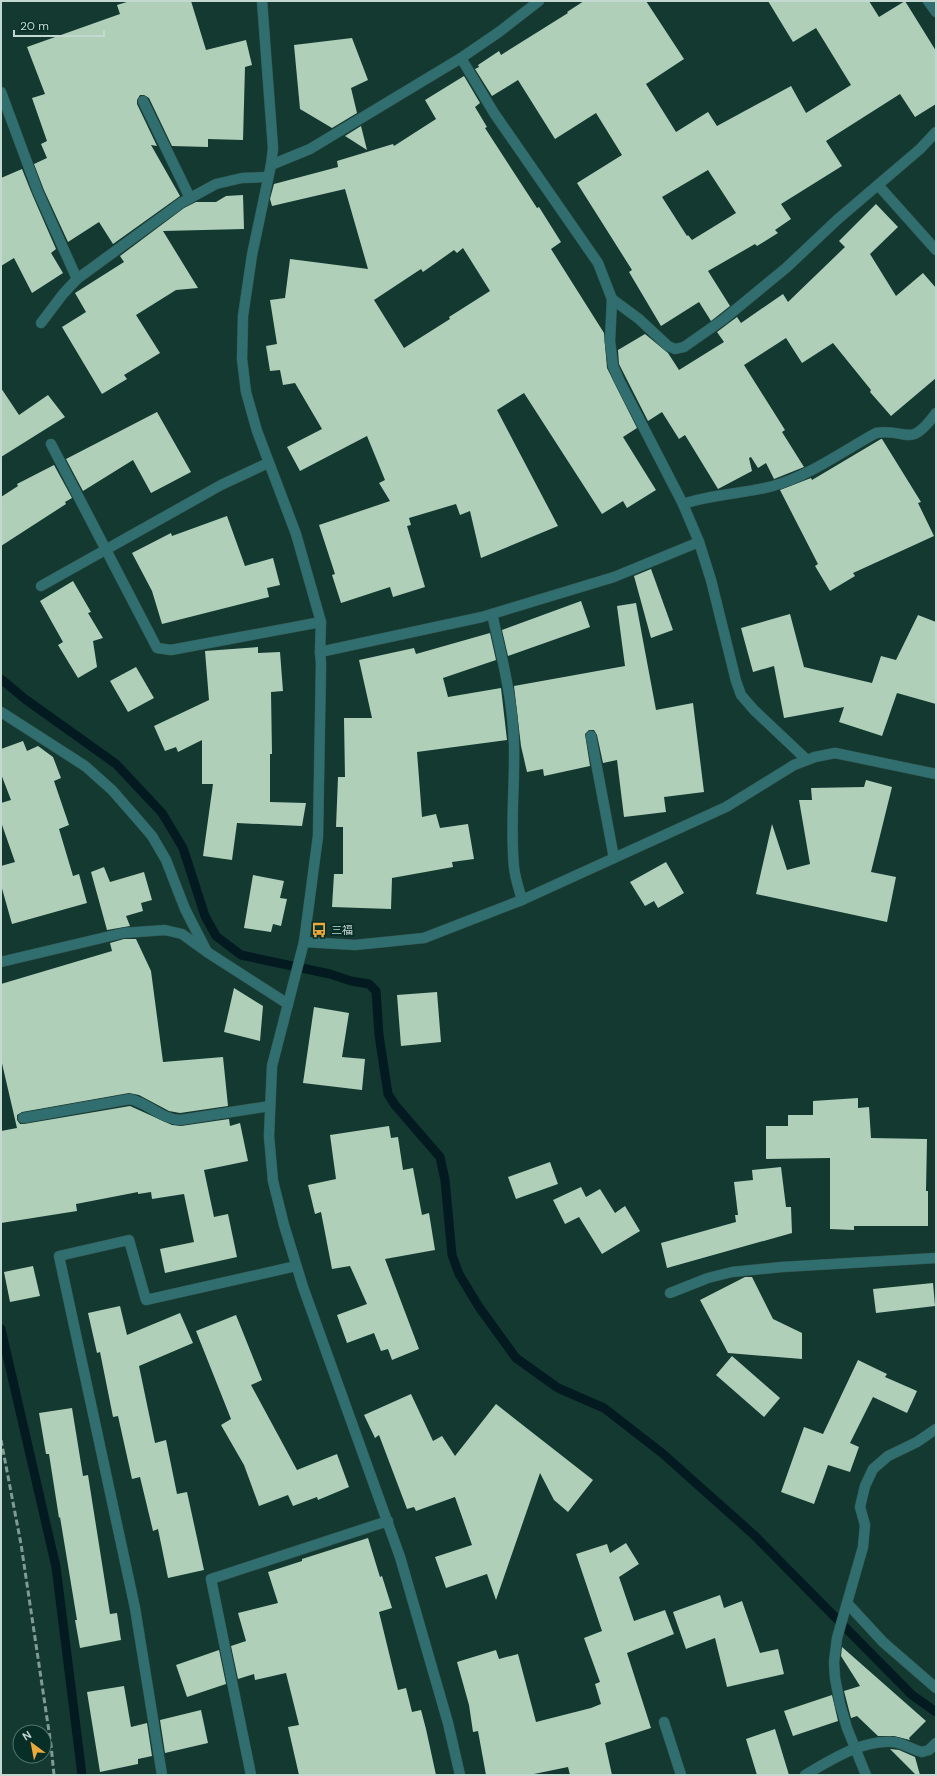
<svg xmlns="http://www.w3.org/2000/svg" width="937" height="1776" font-family="'DM Sans','Noto Sans JP',sans-serif">
	<rect width="100%" height="100%" fill="#133931"/>
	<g fill="none" stroke-linecap="round" stroke-linejoin="round">
		<g stroke="#031a20" stroke-width="9">
			<path d="M1 679 25 699 116 764 162 813 183 848 205 916 216 936 241 955 330 974 351 981 369 984 376 991 379 1035 388 1094 395 1105 440 1157 445 1180 452 1255 459 1274 479 1307 516 1358 558 1388 604 1408 662 1453 754 1535 912 1695 936 1712"/>
			<path d="M1 1329 56 1567 82 1775"/>
		</g>
	</g>
	<g fill="#afcfb9" fill-rule="evenodd">
		<path d="M130 1H191L206 50 246 40 252 65 245 67 243 140 208 139V147L172 146 149 98 144 95H140L137 100V104L157 146 151 145 180 196 113 244 99 222 68 242 44 190 34 164 47 158 41 144 47 141 32 98 45 94 27 47 120 14 117 5Z"/>
		<path d="M584 1H646L684 59 646 84 676 132 708 112 717 126 791 86 806 113 851 85 816 28 793 42 768 1H869L879 17 905 1 936 51V104L915 117 900 94 826 141 842 166 781 204 791 219 775 230 778 233 757 246 755 244 708 271 730 306 711 321 699 302 661 326 629 272 632 270 577 183 622 155 596 113 555 139 518 80 492 96 475 69 479 67 478 65 499 51 501 55 568 13 567 12ZM708 170 736 213 692 240 688 235 687 236 662 197Z"/>
		<path d="M352 38 368 80 351 88 357 113 332 128 300 109 294 45Z"/>
		<path d="M464 76 480 103 475 107 487 127 485 128 537 208 539 207 561 242 551 249 604 333 607 368 637 428 623 437 656 490 627 508 623 501 602 514 524 393 497 410 558 526 481 558 470 511 460 515 456 504 409 518 411 525 407 526 425 587 393 597 390 587 341 603 332 575 335 574 319 525 390 501 379 483 385 480 367 436 300 471 287 447 322 429 295 383 283 385 280 370 270 371 266 346 277 344 270 300 285 298 290 259 368 269 345 189 272 206 270 199 274 184 338 167 337 161 393 144 394 146 436 119 425 100ZM463 248 490 291 449 317 450 319 404 348 374 300 421 269 423 272 454 250 457 253Z"/>
		<path d="M361 126 367 150 345 136Z"/>
		<path d="M22 169 32 194 56 249 51 253 63 273 32 293 14 258 1 266V178Z"/>
		<path d="M243 195 244 229 163 231 198 288 176 290 136 315 160 353 124 375 127 379 102 394 62 327 86 312 75 293 124 262 120 256 184 208 196 202H216L226 196Z"/>
		<path d="M876 204 898 227 870 254 896 296 923 273 936 288V378L891 416 870 392 871 390 833 343 802 363 786 338 744 365 785 430 782 432 804 467 774 479 766 463 758 468 751 457 749 458 752 471 718 489 685 435 679 439 662 412 648 421 619 364 618 350 645 334 668 353 679 370 724 342 717 332 737 317 741 323 783 294 788 302 845 247 839 241Z"/>
		<path d="M1 388 19 415 48 395 65 417 1 457Z"/>
		<path d="M157 412 191 472 151 493 133 460 83 491 66 459Z"/>
		<path d="M881 439H882L921 502 918 503 934 536 853 573 855 576 830 591 815 566 818 564 780 490 811 478 812 480Z"/>
		<path d="M54 465 72 498 65 502 66 504 1 546V497L18 486 17 484Z"/>
		<path d="M227 516 245 566 273 558 280 585 267 588 269 597 162 624 152 591 132 553 171 533 172 536Z"/>
		<path d="M651 569 673 630 651 638 634 576Z"/>
		<path d="M73 581 91 612 88 613 103 638 93 641 97 667 78 678 58 645 63 642 40 601Z"/>
		<path d="M581 601 590 627 508 656 502 630Z"/>
		<path d="M636 603 656 710 693 703 704 792 664 797 666 812 624 817 617 760 603 763 597 735 594 730H589L585 734 590 766 544 776 543 769 527 772 521 746 514 686 625 666 617 606Z"/>
		<path d="M790 614 804 667 872 683 881 656 896 660 918 615 936 622V704L897 693 882 736 839 722 844 707 784 718 774 666 753 672 741 628Z"/>
		<path d="M490 633 496 660 443 678 448 697 501 688 507 740 417 752 422 817 436 814 440 828 468 824 474 859 452 862 453 867 392 878 391 909 332 907 334 874H343V827H336L338 777H345L344 718H372L359 660 414 648 416 654Z"/>
		<path d="M258 647V653L280 652 283 691 271 692 272 754H270V802L306 803 302 826 237 823 232 860 203 856 213 784H202V740L178 752 176 747 165 751 154 726 209 700 205 651Z"/>
		<path d="M136 667 154 698 128 712 110 681Z"/>
		<path d="M23 741 27 751 38 746 53 757 61 778 54 781 69 825 59 829 73 876 79 874 87 903 12 924 1 885V866L15 862 1 822V803L11 800 1 774V749Z"/>
		<path d="M866 780 892 787 871 872 896 877 887 922 756 894 772 824 787 870 810 864 799 800H812L811 788 864 787Z"/>
		<path d="M666 862 684 893 658 908 654 901 645 906 630 882Z"/>
		<path d="M104 867 110 882 144 872 152 900 141 903 143 911 126 916 130 926 107 930 91 872Z"/>
		<path d="M253 875 284 881 280 898 287 899 281 926 273 924 271 932 244 928Z"/>
		<path d="M124 939H136L151 971 163 1062 223 1057 228 1106 180 1113 169 1111 139 1095 129 1093 22 1112 17 1115V1120L20 1124H24L130 1106 172 1125 181 1126 229 1119 230 1126 240 1123 248 1161 204 1170 214 1217 228 1214 237 1257 165 1273 160 1249 194 1242 184 1194 152 1199 151 1192 138 1194V1192L76 1204 77 1211 1 1223V1131L17 1128 1 1059V984L112 951 110 943Z"/>
		<path d="M234 988 263 1006 260 1041 224 1032Z"/>
		<path d="M437 992 441 1042 401 1046 397 995Z"/>
		<path d="M314 1007 349 1013 342 1057 365 1059 362 1090 303 1083Z"/>
		<path d="M858 1098V1108L869 1107 871 1138 927 1139 926 1191H928V1226H854V1230L830 1229V1158L766 1159V1126H788V1115H813V1101Z"/>
		<path d="M389 1126 391 1138 398 1137 403 1170 413 1168 422 1215 429 1213 435 1250 385 1259 419 1349 392 1360 388 1349 381 1351 374 1333 347 1343 337 1315 367 1304 350 1266 332 1269 321 1212 315 1214 308 1185 336 1179 330 1135Z"/>
		<path d="M550 1162 558 1184 516 1199 508 1177Z"/>
		<path d="M781 1167 786 1207H791L792 1233 667 1268 661 1243 736 1222 735 1215H738L734 1182 753 1180 752 1170Z"/>
		<path d="M581 1187 586 1197 600 1189 615 1213 625 1206 640 1231 602 1254 579 1217 565 1224 553 1200Z"/>
		<path d="M33 1266 40 1296 10 1302 4 1272Z"/>
		<path d="M745 1277H752L773 1319 802 1333V1359L728 1353 700 1300Z"/>
		<path d="M933 1283 935 1306 876 1313 873 1289Z"/>
		<path d="M120 1306 127 1335 180 1313 193 1343 139 1366 155 1443 166 1440 177 1494 187 1492 204 1570 168 1578 158 1529 153 1531 140 1477 132 1479 118 1416 113 1417 100 1352 97 1353 88 1313Z"/>
		<path d="M236 1315 262 1380 251 1385 297 1470 337 1454 349 1487 318 1500 317 1497 293 1506 288 1495 259 1506 244 1465 221 1425 231 1419 196 1331Z"/>
		<path d="M732 1356 780 1398 764 1417 716 1375Z"/>
		<path d="M858 1360 887 1374 885 1377 917 1391 907 1413 873 1397 850 1443 859 1447 850 1472 828 1465 814 1504 781 1492 804 1427 823 1434Z"/>
		<path d="M411 1394 433 1441 442 1436 455 1456 496 1404 593 1480 568 1512 554 1500 540 1473 496 1600 487 1574 446 1588 435 1557 472 1545 455 1497 416 1511 414 1507 407 1509 379 1435 375 1438 364 1415Z"/>
		<path d="M72 1408 83 1476 88 1475 110 1614 117 1613 121 1640 80 1648 75 1620H77L60 1517 59 1518 49 1454H46L39 1413Z"/>
		<path d="M368 1538 380 1577 382 1576 392 1608 379 1612 398 1690 406 1688 412 1712 421 1710 426 1729 436 1775H299L288 1727 299 1725 286 1673 255 1680 254 1674 238 1679 231 1646 246 1641 238 1613 278 1603 268 1572 302 1561V1559Z"/>
		<path d="M626 1543 639 1564 619 1577 634 1621 665 1610 674 1634 627 1653 651 1728 605 1743 612 1775H570L568 1767 529 1775H486L478 1731 473 1732 469 1705 457 1662 496 1650 499 1659 518 1654 536 1722 591 1708 601 1704 595 1684 600 1682 584 1638 602 1631 576 1554 607 1544 610 1553Z"/>
		<path d="M720 1595 724 1608 742 1601 760 1653 778 1649 784 1674 727 1687 715 1638 686 1649 673 1612Z"/>
		<path d="M842 1647 926 1721 909 1738 910 1740 894 1736H878L857 1716 851 1718 844 1691 860 1686 841 1656Z"/>
		<path d="M219 1650 226 1684 187 1697 176 1665Z"/>
		<path d="M124 1686 131 1727 147 1723 152 1756 138 1759V1764L100 1772 87 1692Z"/>
		<path d="M832 1695 838 1721 793 1736 784 1711Z"/>
		<path d="M201 1710 208 1743 165 1753 160 1720Z"/>
		<path d="M775 1729 789 1775H757L746 1739Z"/>
		<path d="M890 1749 899 1750 915 1757 920 1775H916Z"/>
	</g>
	<g fill="none" stroke-linecap="round" stroke-linejoin="round">
		<g stroke="#33564e" stroke-width="11">
			<g id="minor">
				<path d="M262 1 273 148 271 165 252 255 243 316 242 359 246 392 257 431 296 534 321 622 320 652 321 663 318 836 304 942 272 1066 269 1136 273 1181 284 1225 303 1287 400 1557 448 1723 460 1775"/>
				<path d="M928 1 936 12"/>
				<path d="M1 92 38 192 77 279 181 203 216 184 242 178 268 177"/>
				<path d="M143 101 190 198"/>
				<path d="M271 165 310 149 461 58 499 32 539 1"/>
				<path d="M878 185 936 250"/>
				<path d="M612 299 639 319 668 346 675 349 684 347 724 319 786 268 838 219 920 149 936 132"/>
				<path d="M41 323 63 294 77 279"/>
				<path d="M51 444 157 648 171 650 321 622"/>
				<path d="M683 504C712 494 743 494 773 486 809 476 843 451 876 433 908 428 909 450 936 413"/>
				<path d="M699 542 711 580 736 681 741 695 754 710 807 760"/>
				<path d="M41 586 221 485 268 463"/>
				<path d="M492 614C502 657 513 701 514 745 515 786 510 827 514 867 515 878 519 889 522 900"/>
				<path d="M320 652 482 617 614 577 699 542 683 504 619 380 613 366 610 341 612 299 598 263 494 113 461 58"/>
				<path d="M1 712 85 766 112 790 140 822 152 836 166 860 185 909 207 952"/>
				<path d="M591 736 614 858"/>
				<path d="M304 942 355 945 424 938 522 900 726 807 794 765 815 757 835 753 936 774"/>
				<path d="M1 962 123 933 165 930 182 934 207 952 288 1004"/>
				<path d="M23 1118 130 1099C148 1103 161 1119 180 1120L270 1106"/>
				<path d="M670 1293 708 1278 732 1272 782 1267 936 1258"/>
				<path d="M847 1603 883 1642 936 1688"/>
				<path d="M664 1722 681 1775"/>
				<path d="M162 1775 135 1608 59 1256 129 1240 146 1300 296 1266"/>
				<path d="M251 1775 211 1579 388 1521"/>
				<path d="M805 1775C831 1760 861 1740 893 1742 904 1743 912 1750 922 1752L929 1750 936 1743"/>
				<path d="M866 1775 847 1728 840 1704 835 1678 834 1662 837 1638 863 1547 865 1525 860 1507 865 1486 873 1469 888 1456 917 1442 936 1429"/>
			</g>
		</g>
		<use href="#minor" stroke="#306e70" stroke-width="10"/>
		<path stroke="#809b94" stroke-width="3" stroke-dasharray="6 3" stroke-linecap="butt" d="M1 1440 21 1544 51 1745 54 1775"/>
	</g>
	<defs>
		<g id="bus-bare" transform="scale(1.2)"><path d="M-5-6H5V4H4V6H2V4H-2V6H-4V4H-5ZM-3.5-4V0h7V-4ZM-3.5 1.2v1.5H-2V1.2ZM2 1.2v1.5H3.5V1.2Z" fill="#eda83b" stroke="#072f27" stroke-width="2.5" paint-order="stroke"/></g>
	</defs>
	<g fill-rule="evenodd">
		<use href="#bus-bare" x="319" y="930"/>
	</g>
	<g text-anchor="middle" dominant-baseline="central" stroke-width="4" stroke-linejoin="round" paint-order="stroke">
		<g font-size="11" fill="#c4d8d2" stroke="#072f27" text-anchor="start">
			<text x="331" y="930">三福</text>
		</g>
	</g>
	<rect width="937" height="1776" fill="none" stroke="#c4d8d2" stroke-width="4"/>
	<g transform="translate(32 1744) rotate(328)"><circle r="19" fill="#072f27" stroke="#53736b"/>
	<path d="M0-3L7 15L0 10L-7 15Z" fill="#eda83b"/>
	<text y="-6" font-size="11" font-weight="bold" text-anchor="middle" fill="#c4d8d2">N</text>
	</g>
	<path d="M14 30v6h90v-6" fill="none" stroke="#c4d8d2" stroke-width="2"/>
	<text x="20" y="30" font-size="12" fill="#c4d8d2" stroke="#072f27" stroke-width="3" paint-order="stroke">20 m</text>
</svg>
